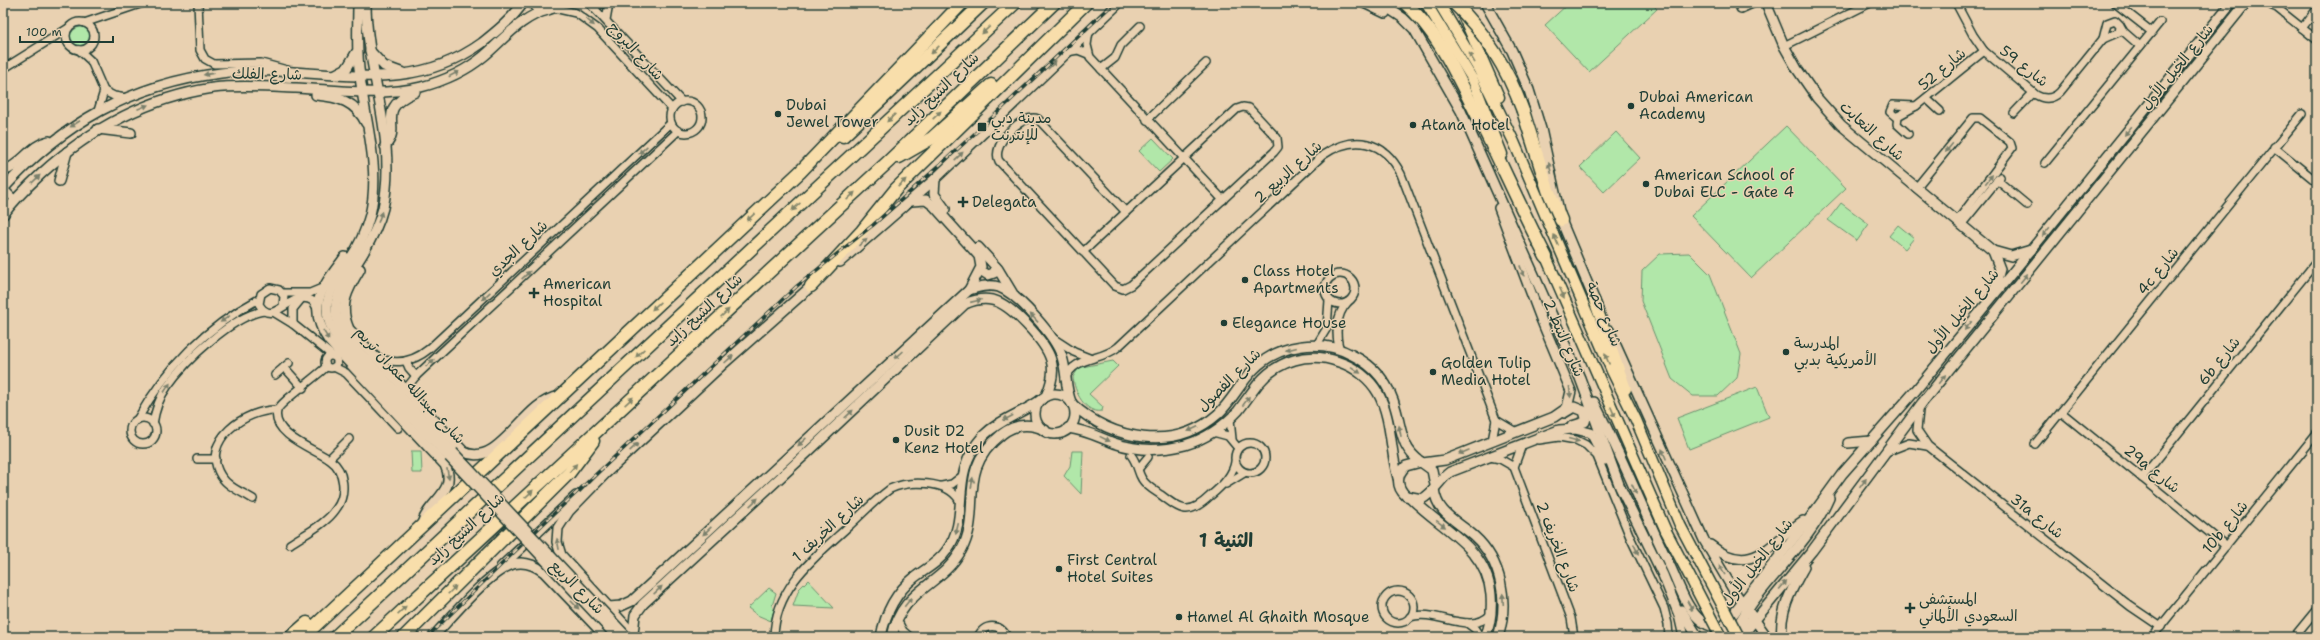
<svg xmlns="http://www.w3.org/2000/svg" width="2320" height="640" font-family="'Shantell Sans','Playpen Sans Arabic',sans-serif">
	<rect width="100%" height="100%" fill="#e9d1b1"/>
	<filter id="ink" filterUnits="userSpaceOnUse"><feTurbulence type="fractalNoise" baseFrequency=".025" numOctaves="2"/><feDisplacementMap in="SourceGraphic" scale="8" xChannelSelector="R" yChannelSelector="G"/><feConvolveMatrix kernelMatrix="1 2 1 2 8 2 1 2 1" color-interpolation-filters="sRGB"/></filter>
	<g filter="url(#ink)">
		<g fill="#b1e7a9" stroke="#68926e">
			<path d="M1569 3H1651L1657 9 1589 72 1545 25Z"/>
			<circle cx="81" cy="38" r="11"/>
			<path d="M1786 126 1846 188 1751 278 1691 216Z"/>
			<path d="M1616 132 1640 158 1604 192 1580 167Z"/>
			<path d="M1153 138 1173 159 1159 172 1139 151Z"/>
			<path d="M1841 203 1869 224 1857 241 1828 220Z"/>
			<path d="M1898 225 1914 238 1905 249 1889 236Z"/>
			<path d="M1689 253 1710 274 1741 354 1737 378 1718 396H1693L1672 379 1641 301 1642 271 1660 254Z"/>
			<path d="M1113 361 1118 366 1089 394 1103 407 1102 411C1085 414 1074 391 1073 377L1078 369 1082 367Z"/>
			<path d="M1757 387 1769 417 1689 449 1677 418Z"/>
			<path d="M411 451H421L422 473H412Z"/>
			<path d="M1072 451H1083L1081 494 1064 476 1070 466Z"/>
			<path d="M808 580 834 608 793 606 799 589Z"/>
			<path d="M769 588 776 593 772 606 774 610 771 621 757 615 748 608Z"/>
		</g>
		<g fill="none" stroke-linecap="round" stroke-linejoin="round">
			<g stroke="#1f3d34" stroke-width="10">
				<g id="street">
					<path d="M198 3 200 50 205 59 214 64 261 63 287 70"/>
					<path d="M589 3 682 102"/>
					<path d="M1956 3 1973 35 1984 51 2036 95C2045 100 2053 99 2060 92L2103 39"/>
					<path d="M2115 3 2152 32"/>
					<path d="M2265 3 2277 8 2317 40"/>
					<path d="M593 6 606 3"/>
					<path d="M554 8 576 13 598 29 672 109"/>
					<path d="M606 20 609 3"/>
					<path d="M2115 20 2120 25 2119 32 2103 39 2107 23Z"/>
					<circle cx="80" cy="36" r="14"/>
					<path d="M84 23 143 3"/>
					<path d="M2121 27 2124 32 2140 46"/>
					<path d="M2302 28 2317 9"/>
					<path d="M1089 31 1087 45 1090 57 1223 200"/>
					<path d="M1784 46 1870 3"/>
					<path d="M79 50 91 61 104 91 98 111"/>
					<path d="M1067 52 1078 50 1088 54"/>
					<path d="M3 69 67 29"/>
					<path d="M1101 69 1115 58 1121 45 1140 26"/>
					<path d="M104 91 114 96 126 98"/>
					<path d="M1927 99 1940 111"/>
					<circle cx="686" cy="117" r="16"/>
					<path d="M1893 105 1916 106 1896 117 1890 112Z"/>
					<path d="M1916 106 1984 51"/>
					<path d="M2014 113 2033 93"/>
					<path d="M1898 116 1897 124 1908 134"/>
					<path d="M1147 120 1206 63"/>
					<path d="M2274 147 2317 182"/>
					<path d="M2045 163 2160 22"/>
					<path d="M1997 180 2027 205"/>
					<path d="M3 188 15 200"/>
					<path d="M1916 188 1973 118H1980L2010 142 2012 148 1957 221"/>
					<path d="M1961 225 2000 177"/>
					<path d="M1083 252 1237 109 1243 107 1249 108 1277 138 1278 147 1274 152 1131 285 1123 289 1115 286 999 161C990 145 1023 112 1038 119L1126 212"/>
					<circle cx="1340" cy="289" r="15"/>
					<path d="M282 293H310L322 288"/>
					<path d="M283 306 284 296 279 290 270 288 261 294 259 304C273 330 291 287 313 301L318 310"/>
					<path d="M275 313 293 324 333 356"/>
					<path d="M293 324V309L302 298"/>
					<path d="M1051 337 1074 352 1089 358"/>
					<path d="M1316 346 1327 328 1329 300"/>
					<path d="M1340 350C1335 336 1336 314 1347 303"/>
					<circle cx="331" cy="362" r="6"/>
					<path d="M375 356C394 366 413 362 429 349L671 123"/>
					<path d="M406 361 409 368 416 376"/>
					<path d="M284 367 303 388"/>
					<path d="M334 367 346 373 398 428"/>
					<path d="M275 375 289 363"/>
					<path d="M1065 379C1075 355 1100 362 1118 347L1323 155C1354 134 1384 140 1401 174L1496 420 1492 441"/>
					<path d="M407 392 408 386 416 376 678 131"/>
					<path d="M1919 410 1917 430 1928 446 2130 606 2161 627"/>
					<path d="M2061 412 2226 546"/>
					<circle cx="143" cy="431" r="13"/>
					<path d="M1230 419 1232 439"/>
					<path d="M137 420C167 367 205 328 259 299"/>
					<path d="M1496 420 1516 432"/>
					<path d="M153 424C155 411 159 398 167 387 185 361 234 314 265 311"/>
					<path d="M1213 432 1228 436 1238 448"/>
					<path d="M1539 440 1559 437 1576 440 1586 445 1597 456 1630 537 1664 608 1668 624 1669 637"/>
					<circle cx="1250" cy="458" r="15"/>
					<path d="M2035 444 2302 114"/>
					<path d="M1522 445 1514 467 1571 618 1574 637"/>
					<path d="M1886 452 1909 443 1927 446"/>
					<path d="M1131 455C1138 464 1137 471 1142 479 1146 486 1155 491 1161 495 1182 511 1189 516 1210 496 1220 488 1233 475 1235 462"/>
					<path d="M1490 457 1500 459 1514 467"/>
					<path d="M197 459H216"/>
					<path d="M329 459 349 439"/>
					<path d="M1139 468 1148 457"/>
					<path d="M2142 478 2317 261"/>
					<path d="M1226 484 1244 473"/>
					<path d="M942 486 952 484 961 477"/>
					<path d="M253 499C242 492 228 487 221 476 199 441 246 409 277 410"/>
					<path d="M290 544C305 534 326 524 336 509 347 495 345 470 330 460 317 450 271 435 277 411 278 404 317 376 326 367"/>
					<circle cx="1398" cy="607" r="16"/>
					<path d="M1410 617C1436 608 1470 637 1491 614"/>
					<path d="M897 620 903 631 910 637"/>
					<path d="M1467 623 1475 629 1480 637"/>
					<path d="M774 637C775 587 815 557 849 526 862 514 875 500 890 489 909 480 947 480 959 500"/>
					<path d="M978 637C984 623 1000 623 1007 637"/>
					<path d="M2152 637 2317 433"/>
					<path d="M2294 637 2317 609"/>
				</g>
			</g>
			<g stroke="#1f3d34" stroke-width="12">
				<g id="secondary">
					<path d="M358 3C358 27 356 52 360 76 365 122 381 168 370 215 366 230 359 246 350 259 331 290 315 306 339 341L449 457"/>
					<path d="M366 3C366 71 398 139 383 208 379 224 371 240 362 255 344 285 322 304 347 339L453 452"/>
					<path d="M532 3C541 12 553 11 562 3"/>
					<path d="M1364 3 1385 13"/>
					<path d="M1380 3 1403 18 1414 29 1461 111 1580 378 1620 487 1663 575 1679 615 1684 637"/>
					<path d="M1485 3 1512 51 1529 90 1541 129 1561 220 1597 306"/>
					<path d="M1766 3 1784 46 1797 69 1817 98 1841 125 1993 251 2011 256 2031 250"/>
					<path d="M1741 8 1752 3"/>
					<path d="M370 51 384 66 403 73"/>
					<path d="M334 75 347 68 356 53"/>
					<path d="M316 95C339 97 355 101 366 123"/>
					<path d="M98 129 131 133"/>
					<path d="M385 146C404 126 373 110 415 92"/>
					<path d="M3 171C21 166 30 145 49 141"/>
					<path d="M935 179 934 194 945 209"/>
					<path d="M59 181 67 152"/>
					<path d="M3 189C63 123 132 84 221 73 312 61 399 103 482 43 497 31 512 19 523 3"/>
					<path d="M3 215C14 200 27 187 41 174 90 129 147 98 213 88 240 85 269 87 296 88 337 90 381 97 421 87 444 81 466 71 484 56 504 39 522 16 548 10"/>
					<path d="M978 247 998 269 1013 294"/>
					<path d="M1993 251 2000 269 1994 291"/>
					<path d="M345 257C323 286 305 306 329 341L445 465C458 492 428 501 422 524"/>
					<path d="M840 262 935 179 1119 3"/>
					<path d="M360 269C348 289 338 305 349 329L464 452C499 469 524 402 557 397"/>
					<path d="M980 270 988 275 994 273 996 267"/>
					<path d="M969 290C978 287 988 284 999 287 1018 294 1056 337 1062 357 1067 372 1065 387 1071 402"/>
					<path d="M1609 330 1704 540 1734 591 1767 637"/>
					<circle cx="1055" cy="414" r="20"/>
					<path d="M1594 402C1622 456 1644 513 1671 568 1679 585 1687 611 1703 622 1717 632 1740 628 1753 620"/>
					<path d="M1072 404C1112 440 1174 453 1218 414 1232 401 1240 383 1254 369 1279 344 1321 338 1352 355 1375 366 1390 385 1396 410 1402 431 1401 448 1421 462"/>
					<path d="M1564 413 1574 407 1584 411 1586 418 1585 422 1572 426"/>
					<path d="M1068 428C1086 430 1098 437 1114 443 1137 451 1162 451 1185 445 1205 439 1224 426 1238 411 1245 402 1251 393 1258 384 1278 360 1309 351 1339 362 1355 367 1370 379 1378 393 1392 418 1390 451 1398 478"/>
					<path d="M1848 443 1871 441"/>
					<path d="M1423 463 1445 460 1554 417 1567 408 1571 391 1541 319 1499 208"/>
					<path d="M1435 485 1432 470 1421 462 1406 466C1396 475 1396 487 1406 496L1422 499C1434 493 1439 480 1450 472L1559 430 1575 429 1591 433 1605 460"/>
					<path d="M1434 489C1437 514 1456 520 1474 536 1502 561 1509 602 1498 637"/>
					<path d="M1411 498C1441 529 1487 547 1491 595 1492 609 1491 624 1485 637"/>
					<path d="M1710 545C1752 579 1771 542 1803 521"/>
					<path d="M501 567 576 496"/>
					<path d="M609 607 621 606 632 601 969 290 981 267 979 256 934 206 926 200 911 201"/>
					<path d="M1681 610 1698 637"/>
					<path d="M633 634 635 615 643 604 809 451 965 304C974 300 982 298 992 300 1010 303 1046 342 1051 360 1055 373 1051 385 1046 396"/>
					<path d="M433 637C452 617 488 572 513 564 524 561 535 565 544 572L606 637"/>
					<path d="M636 637 561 555 557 542 558 528 569 511 605 474 721 366 816 282"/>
					<path d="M881 637C885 614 896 592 915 577 926 569 939 562 947 550 972 515 947 476 983 436 1000 419 1023 413 1042 399"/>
					<path d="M892 637C901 589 940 587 961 551 984 509 954 472 1002 434 1015 424 1030 423 1045 430"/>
					<path d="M1715 637 1810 518 1842 474 1916 390 2031 250 2231 3"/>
					<path d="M1732 637C1755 586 1808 548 1829 498"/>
					<path d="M1741 637 1812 551 1922 403 2246 3"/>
					<path d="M1782 637C1779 611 1792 589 1804 567"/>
				</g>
			</g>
			<g stroke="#1f3d34" stroke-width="13">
				<g id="primary">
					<path d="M1426 3 1473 80 1502 154"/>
					<path d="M1439 3 1479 70 1514 142 1612 371 1636 420 1680 525"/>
					<path d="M1462 13 1499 97"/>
					<path d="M1543 250 1666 531"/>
					<path d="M1594 300 1626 389"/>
				</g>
			</g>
			<g stroke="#1f3d34" stroke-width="15">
				<g id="highway">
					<path d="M1405 3C1434 28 1452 65 1469 99 1496 151 1519 205 1546 257"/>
					<path d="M1523 111 1548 190 1561 220"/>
					<path d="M843 136 983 3"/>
					<path d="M899 157 932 138 991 85"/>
					<path d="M811 286 862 231 896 189 1086 3"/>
					<path d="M291 637 307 623"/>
					<path d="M303 637 800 172 962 3"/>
					<path d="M335 637 1015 3"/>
					<path d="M374 637 889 161 1054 3"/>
					<path d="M404 637 569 473 593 441"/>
				</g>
			</g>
			<use href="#street" stroke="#e9d1b1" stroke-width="7"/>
			<use href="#secondary" stroke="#e9d1b1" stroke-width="9"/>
			<use href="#primary" stroke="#f8deab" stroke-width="10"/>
			<use href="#highway" stroke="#f8deab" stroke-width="12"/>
			<g stroke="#1f3d34" stroke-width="3.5">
				<path id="rail" d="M427 637 544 523 797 286 873 225 982 127 1114 3"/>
			</g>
			<use href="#rail" stroke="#e9d1b1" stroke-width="2" stroke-dasharray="6" stroke-linecap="butt"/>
			<g stroke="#1f3d34" stroke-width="12" stroke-linecap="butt">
				<g id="secondary-bridge">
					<path d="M453 452 627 637"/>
					<path d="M449 457 617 637"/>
				</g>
			</g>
			<g stroke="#1f3d34" stroke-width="13" stroke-linecap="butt">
				<g id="primary-bridge">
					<path d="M1680 525 1739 637"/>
					<path d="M1666 531 1721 637"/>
				</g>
			</g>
			<g stroke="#1f3d34" stroke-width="15" stroke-linecap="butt">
				<path id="highway-bridge" d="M1454 3C1486 33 1508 70 1523 111"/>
			</g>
			<use href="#secondary-bridge" stroke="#e9d1b1" stroke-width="9"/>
			<use href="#primary-bridge" stroke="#f8deab" stroke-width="10"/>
			<use href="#highway-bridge" stroke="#f8deab" stroke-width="12"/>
		</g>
		<defs><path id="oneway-solid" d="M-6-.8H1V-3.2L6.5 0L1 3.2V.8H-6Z"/></defs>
		<g fill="#7a806c">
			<use href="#oneway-solid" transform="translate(590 22) rotate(40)"/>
			<use href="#oneway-solid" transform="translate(1052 65) rotate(-44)"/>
			<use href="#oneway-solid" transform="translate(209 74) rotate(172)"/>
			<use href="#oneway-solid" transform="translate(454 74) rotate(-28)"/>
			<use href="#oneway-solid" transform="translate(143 107) rotate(-22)"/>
			<use href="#oneway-solid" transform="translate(75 124) rotate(147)"/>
			<use href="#oneway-solid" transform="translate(2128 131) rotate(129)"/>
			<use href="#oneway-solid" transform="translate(1949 148) rotate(129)"/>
			<use href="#oneway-solid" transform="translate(643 150) rotate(137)"/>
			<use href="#oneway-solid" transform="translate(959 156) rotate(-44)"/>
			<use href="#oneway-solid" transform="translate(1550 168) rotate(-104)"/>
			<use href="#oneway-solid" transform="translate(36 179) rotate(-44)"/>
			<use href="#oneway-solid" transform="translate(1989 179) rotate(-52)"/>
			<use href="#oneway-solid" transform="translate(380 217) rotate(-72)"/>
			<use href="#oneway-solid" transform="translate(2046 232) rotate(129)"/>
			<use href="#oneway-solid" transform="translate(863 242) rotate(-41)"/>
			<use href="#oneway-solid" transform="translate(1522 271) rotate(69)"/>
			<use href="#oneway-solid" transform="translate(526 275) rotate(-43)"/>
			<use href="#oneway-solid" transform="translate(2024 278) rotate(-51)"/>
			<use href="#oneway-solid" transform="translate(486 296) rotate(137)"/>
			<use href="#oneway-solid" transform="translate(976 301) rotate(-13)"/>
			<use href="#oneway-solid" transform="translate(1034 318) rotate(-133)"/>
			<use href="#oneway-solid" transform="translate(225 319) rotate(146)"/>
			<use href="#oneway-solid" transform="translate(1968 326) rotate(129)"/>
			<use href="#oneway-solid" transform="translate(326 335) rotate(59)"/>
			<use href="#oneway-solid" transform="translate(1291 349) rotate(166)"/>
			<use href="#oneway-solid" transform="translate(899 355) rotate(138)"/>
			<use href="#oneway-solid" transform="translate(729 359) rotate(-42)"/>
			<use href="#oneway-solid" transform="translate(430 363) rotate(-42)"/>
			<use href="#oneway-solid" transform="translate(1356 370) rotate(34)"/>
			<use href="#oneway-solid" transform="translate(1942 379) rotate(-51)"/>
			<use href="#oneway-solid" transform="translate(167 388) rotate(-56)"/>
			<use href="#oneway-solid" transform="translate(1570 392) rotate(84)"/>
			<use href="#oneway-solid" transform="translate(1246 401) rotate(-54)"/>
			<use href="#oneway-solid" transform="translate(849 414) rotate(-44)"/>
			<use href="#oneway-solid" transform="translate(1008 418) rotate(152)"/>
			<use href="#oneway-solid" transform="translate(1193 429) rotate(156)"/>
			<use href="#oneway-solid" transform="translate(1400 431) rotate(-100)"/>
			<use href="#oneway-solid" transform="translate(1105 439) rotate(26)"/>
			<use href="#oneway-solid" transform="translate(1574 440) rotate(15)"/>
			<use href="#oneway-solid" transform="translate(802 442) rotate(137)"/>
			<use href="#oneway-solid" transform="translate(634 447) rotate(-43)"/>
			<use href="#oneway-solid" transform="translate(1464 452) rotate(157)"/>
			<use href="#oneway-solid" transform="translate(1664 454) rotate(-113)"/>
			<use href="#oneway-solid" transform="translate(448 474) rotate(79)"/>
			<use href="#oneway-solid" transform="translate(972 483) rotate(-81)"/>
			<use href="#oneway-solid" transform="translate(1863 483) rotate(-55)"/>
			<use href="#oneway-solid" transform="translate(1634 489) rotate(66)"/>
			<use href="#oneway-solid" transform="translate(754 502) rotate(-43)"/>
			<use href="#oneway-solid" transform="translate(1441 524) rotate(36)"/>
			<use href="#oneway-solid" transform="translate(957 529) rotate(103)"/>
			<use href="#oneway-solid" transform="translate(707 531) rotate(137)"/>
			<use href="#oneway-solid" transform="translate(558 544) rotate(-101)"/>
			<use href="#oneway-solid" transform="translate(1636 549) rotate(66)"/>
			<use href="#oneway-solid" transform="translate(1722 570) rotate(-120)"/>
			<use href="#oneway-solid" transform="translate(1783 585) rotate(-50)"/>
			<use href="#oneway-solid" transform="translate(658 590) rotate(-43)"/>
			<use href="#oneway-solid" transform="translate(1503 599) rotate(-93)"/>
			<use href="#oneway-solid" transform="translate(908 602) rotate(-52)"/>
			<use href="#oneway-solid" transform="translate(575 605) rotate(46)"/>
			<use href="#oneway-solid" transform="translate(1690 606) rotate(61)"/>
		</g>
		<g fill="#81856a">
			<use href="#oneway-solid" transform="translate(986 30) rotate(137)"/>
			<use href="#oneway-solid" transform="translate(935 50) rotate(136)"/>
			<use href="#oneway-solid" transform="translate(1472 58) rotate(-120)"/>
			<use href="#oneway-solid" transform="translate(937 115) rotate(-44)"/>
			<use href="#oneway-solid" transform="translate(891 118) rotate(137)"/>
			<use href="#oneway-solid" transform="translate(902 183) rotate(-44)"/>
			<use href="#oneway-solid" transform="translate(851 196) rotate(-43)"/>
			<use href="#oneway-solid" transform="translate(796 207) rotate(137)"/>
			<use href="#oneway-solid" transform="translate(751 217) rotate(137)"/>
			<use href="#oneway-solid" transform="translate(1556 240) rotate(-113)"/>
			<use href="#oneway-solid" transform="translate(1562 293) rotate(66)"/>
			<use href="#oneway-solid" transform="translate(656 306) rotate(137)"/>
			<use href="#oneway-solid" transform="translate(725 313) rotate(-43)"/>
			<use href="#oneway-solid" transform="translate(640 353) rotate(137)"/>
			<use href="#oneway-solid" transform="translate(1607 359) rotate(-113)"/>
			<use href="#oneway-solid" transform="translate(629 401) rotate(-43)"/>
			<use href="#oneway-solid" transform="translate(1613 412) rotate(67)"/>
			<use href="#oneway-solid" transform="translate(573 468) rotate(-49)"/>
			<use href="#oneway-solid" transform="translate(529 494) rotate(-43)"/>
			<use href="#oneway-solid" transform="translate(452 590) rotate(-45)"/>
			<use href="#oneway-solid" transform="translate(402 610) rotate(-43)"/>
		</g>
	</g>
	<g fill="#1f3d34" stroke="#e9d1b1" stroke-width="1.5">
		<circle cx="1631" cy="106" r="4"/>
		<circle cx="778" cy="114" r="4"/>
		<circle cx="1413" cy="125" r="4"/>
		<rect x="977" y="122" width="10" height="10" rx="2"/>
		<circle cx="1646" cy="184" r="4"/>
		<path d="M961 196h4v4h4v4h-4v4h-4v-4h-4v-4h4z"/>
		<circle cx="1245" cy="280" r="4"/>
		<path d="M532 287h4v4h4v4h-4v4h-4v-4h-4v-4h4z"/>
		<circle cx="1224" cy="323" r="4"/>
		<circle cx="1786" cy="352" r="4"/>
		<circle cx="1433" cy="372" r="4"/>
		<circle cx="896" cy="440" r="4"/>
		<circle cx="1059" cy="569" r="4"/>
		<path d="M1908 602h4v4h4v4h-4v4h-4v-4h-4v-4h4z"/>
		<circle cx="1179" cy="617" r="4"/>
	</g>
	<g text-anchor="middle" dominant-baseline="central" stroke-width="3" stroke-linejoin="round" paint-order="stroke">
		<g font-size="15" fill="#1f3d34" stroke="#e9d1b1">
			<text transform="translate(636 51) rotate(47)">شارع البروج</text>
			<text transform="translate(2024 66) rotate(38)">شارع 59</text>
			<text transform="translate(2177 67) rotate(-51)">شارع الخيل الأول</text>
			<text transform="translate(1942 69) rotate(-40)">شارع 52</text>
			<text transform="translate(267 74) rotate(1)">شارع الفلك</text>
			<text transform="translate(941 89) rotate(-44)">شارع الشيخ زايد</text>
			<text transform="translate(1872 131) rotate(42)">شارع النعايت</text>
			<text transform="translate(1288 172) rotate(-42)">شارع الربيع 2</text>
			<text transform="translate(518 248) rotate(-43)">شارع الجدي</text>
			<text transform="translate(2158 271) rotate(-51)">4c شارع</text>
			<text transform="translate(704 310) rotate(-43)">شارع الشيخ زايد</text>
			<text transform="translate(1962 311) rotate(-50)">شارع الخيل الأول</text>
			<text transform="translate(1604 314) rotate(67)">شارع حصة</text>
			<text transform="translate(1564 338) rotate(67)">شارع النبط 2</text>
			<text transform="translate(2219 361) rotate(-51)">6b شارع</text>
			<text transform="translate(1229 380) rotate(-45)">شارع الفصول</text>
			<text transform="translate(410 385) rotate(47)">شارع عبدالله عمران تريم</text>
			<text transform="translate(2152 469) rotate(39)">29a شارع</text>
			<text transform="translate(2037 516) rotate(38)">31a شارع</text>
			<text transform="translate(2225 527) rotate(-51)">10b شارع</text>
			<text transform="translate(828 528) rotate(-43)">شارع الخريف 1</text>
			<text transform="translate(466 529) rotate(-43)">شارع الشيخ زايد</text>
			<text transform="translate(1558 547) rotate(69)">شارع الخريف 2</text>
			<text transform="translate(1757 562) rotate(-52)">شارع الخيل الأول</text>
			<text transform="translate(577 587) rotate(45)">شارع الربيع</text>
		</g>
		<g font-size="15" fill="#1f3d34" stroke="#e9d1b1" text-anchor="start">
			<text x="1639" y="97">Dubai American<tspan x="1639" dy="17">Academy</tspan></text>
			<text x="786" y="105">Dubai<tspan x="786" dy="17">Jewel Tower</tspan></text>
			<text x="991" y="118">مدينة دبي<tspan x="991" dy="17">للإنترنت</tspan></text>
			<text x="1421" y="125">Atana Hotel</text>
			<text x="1654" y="175">American School of<tspan x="1654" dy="17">Dubai ELC - Gate 4</tspan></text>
			<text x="972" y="202">Delegata</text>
			<text x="1253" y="271">Class Hotel<tspan x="1253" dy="17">Apartments</tspan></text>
			<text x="543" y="284">American<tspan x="543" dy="17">Hospital</tspan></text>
			<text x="1232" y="323">Elegance House</text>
			<text x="1794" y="343">المدرسة<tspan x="1794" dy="17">الأمريكية بدبي</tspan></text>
			<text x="1441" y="363">Golden Tulip<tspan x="1441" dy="17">Media Hotel</tspan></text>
			<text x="904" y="431">Dusit D2<tspan x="904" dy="17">Kenz Hotel</tspan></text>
			<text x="1067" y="560">First Central<tspan x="1067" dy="17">Hotel Suites</tspan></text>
			<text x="1919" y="599">المستشفى<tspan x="1919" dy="17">السعودي الألماني</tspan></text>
			<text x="1187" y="617">Hamel Al Ghaith Mosque</text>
		</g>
		<g font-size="19" font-weight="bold" fill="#1f3d34" stroke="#e9d1b1">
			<text x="1226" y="540">الثنية 1</text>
		</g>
	</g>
	<rect width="2320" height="640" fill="none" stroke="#e9d1b1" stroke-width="16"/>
	<rect x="8" y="8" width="2304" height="624" fill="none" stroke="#1f3d34" stroke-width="1.5" filter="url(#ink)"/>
	<path d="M20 36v6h93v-6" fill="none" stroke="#1f3d34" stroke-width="2"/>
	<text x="26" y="36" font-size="12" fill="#1f3d34" stroke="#e9d1b1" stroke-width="3" paint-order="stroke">100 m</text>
</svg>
